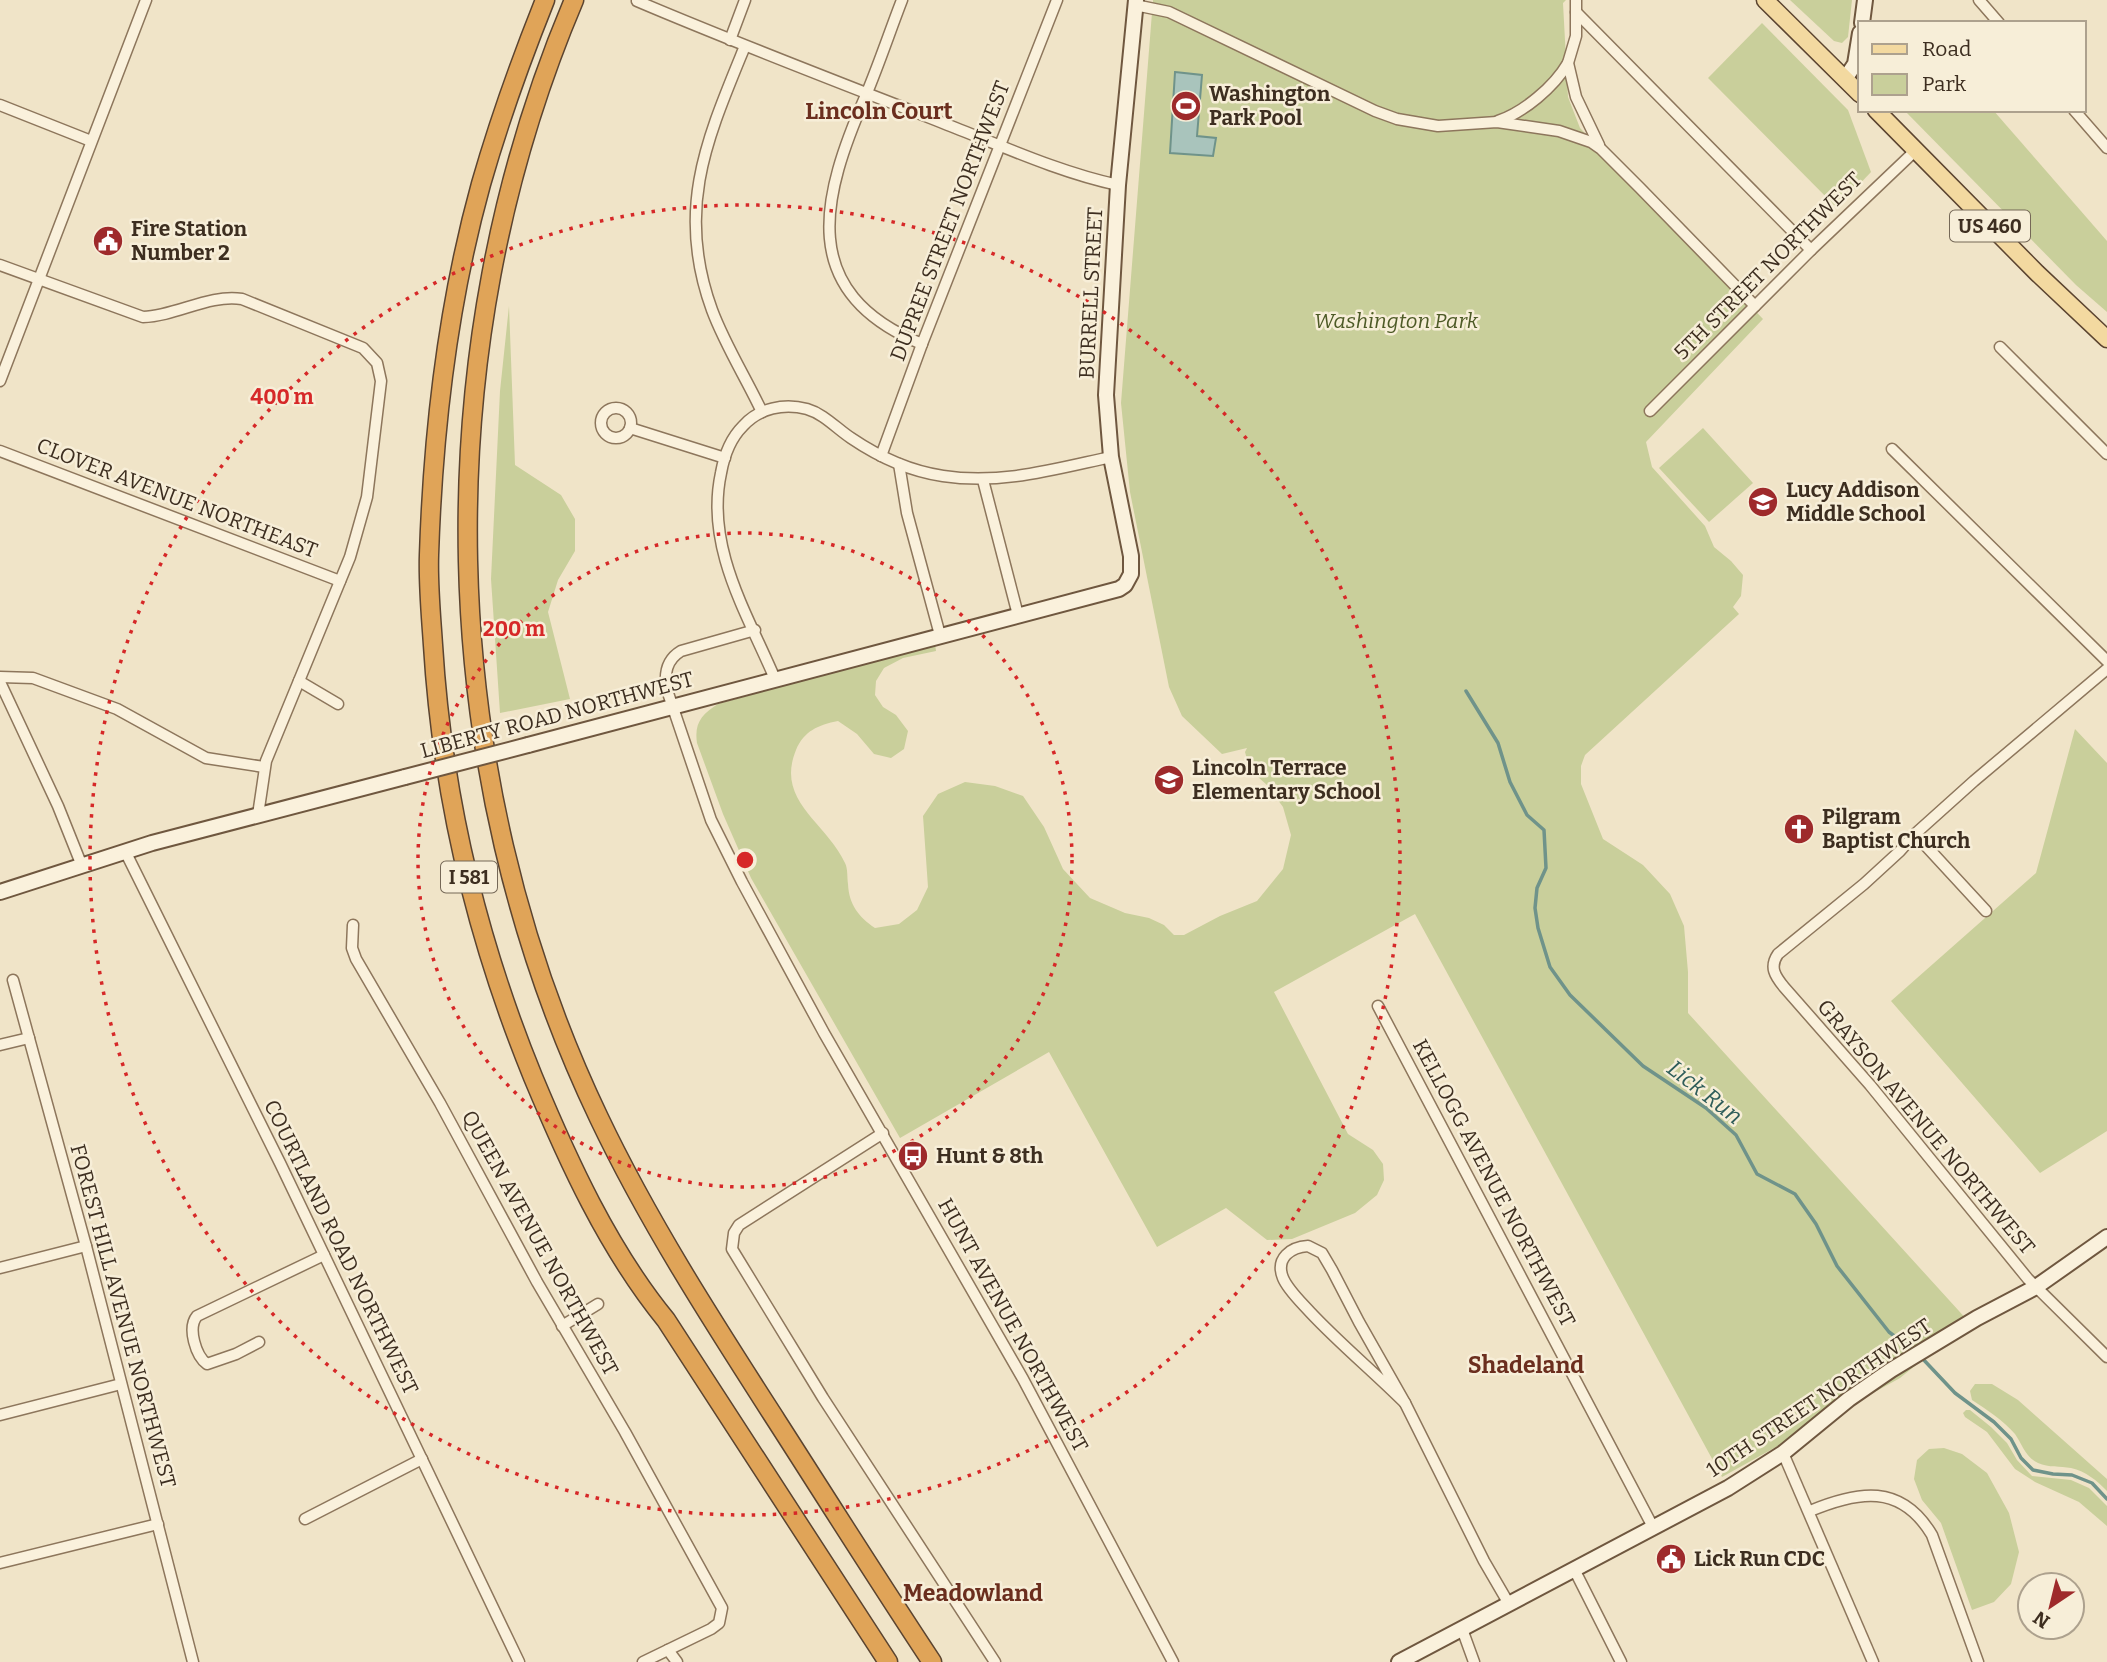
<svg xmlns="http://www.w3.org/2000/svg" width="2107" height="1662" font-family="Bitter,serif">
	<rect width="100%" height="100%" fill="#f0e4c8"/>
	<g fill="#c9cf9b">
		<path d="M1153 0H1566L1563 3 1568 97 1580 128 1763 319 1646 442 1652 467 1705 526 1714 547 1731 561 1743 575 1741 596 1733 607 1739 614 1585 755 1581 766V784L1603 839 1643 865 1670 894 1684 926 1688 972V1013L1969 1322 1900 1378 1722 1477 1415 914 1274 992 1348 1134 1373 1150 1383 1164 1384 1180 1377 1195 1355 1213 1292 1239 1267 1240 1226 1208 1157 1247 1049 1052 900 1138 751 878 723 814 697 743C694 723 702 714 718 704L935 644 936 651 903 658 884 668 876 681 875 695 883 707 896 715 908 731 904 749 891 758 874 754 857 734 838 721C818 725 804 731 796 750 775 801 826 822 845 863 848 869 847 877 848 884 849 905 859 917 875 928L899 924 917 910 928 887 923 816 938 794 965 782 995 786 1023 796 1044 827 1063 869 1090 898 1125 913 1149 918 1164 925 1174 935H1184L1220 916 1257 901 1283 869 1291 835 1283 807 1267 785 1250 770 1245 752 1247 748 1222 754 1182 716 1169 687 1130 492 1121 403Z"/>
		<path d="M1790 0H1852L1848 37 1842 43 1834 41Z"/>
		<path d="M1762 23 1848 110 1871 172 1837 208 1708 78Z"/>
		<path d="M1904 110H1993L2107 241V312L2076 285Z"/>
		<path d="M509 306 515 465 561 495 575 519V551L558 580 548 612 570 699 500 713 491 579 500 391Z"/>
		<path d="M1703 428 1753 483 1709 522 1659 468Z"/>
		<path d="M2075 729 2107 763V1131L2040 1173 1891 1001 2036 873Z"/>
		<path d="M1975 1384H1992L2018 1400 2107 1479V1491C2097 1481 2086 1471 2071 1468 2060 1466 2049 1468 2038 1463 2026 1458 2022 1444 2015 1434 2003 1420 1987 1410 1972 1400L1970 1391Z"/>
		<path d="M1966 1410H1970L1991 1427 2007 1443 2017 1460 2032 1476 2071 1480 2089 1488 2107 1506V1526L2079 1502 2035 1482 2015 1469 1987 1432 1965 1417 1963 1413Z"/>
		<path d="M1944 1448 1962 1454 1987 1473 2009 1513 2019 1552 2011 1584 1994 1602 1972 1610 1941 1523 1922 1500 1914 1479 1917 1460 1929 1449Z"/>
	</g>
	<path fill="#a9c4bc" stroke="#6f938a" stroke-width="2" d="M1175 72 1202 75 1197 136 1216 138 1213 156 1170 153Z"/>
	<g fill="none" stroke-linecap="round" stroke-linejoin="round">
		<g stroke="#6f938a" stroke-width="3.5">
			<path d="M1466 691 1498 743 1510 782 1527 815 1544 830 1546 868 1537 888 1535 908 1538 928 1550 967 1570 995 1643 1066 1706 1108 1736 1135 1757 1174 1795 1194 1816 1224 1837 1266 1889 1332 1913 1350"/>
			<path d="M1921 1357 1955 1393 1994 1422 2011 1439 2021 1458 2033 1470 2053 1474 2072 1475 2092 1483 2107 1499"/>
		</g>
		<g stroke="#8d765c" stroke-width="13">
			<g id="street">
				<path d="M902 0C890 31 879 64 866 95 822 196 795 292 922 344"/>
				<path d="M1576 0V36L1568 63 1576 97 1599 145"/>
				<path d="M1979 0 1999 23"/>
				<path d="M637 1C738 44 841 83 943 123 1000 145 1058 172 1118 185"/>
				<path d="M1135 5 1169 12 1375 111 1397 119 1438 126 1497 122 1559 131 1591 142 1601 149 1640 188 1755 306"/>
				<path d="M1576 12 1811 250"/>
				<path d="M730 40 745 0"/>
				<path d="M745 46C707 139 675 209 712 310 725 345 746 378 762 412"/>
				<path d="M0 105 91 141"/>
				<path d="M2074 110 2107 148"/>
				<path d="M1498 121C1524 112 1554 87 1568 63"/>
				<path d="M0 265 143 317C177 316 208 294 242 299L363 348 377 363 381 381 367 497 350 557 266 761 258 815"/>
				<path d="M2000 347 2107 454"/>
				<path d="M0 381 146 0"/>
				<circle cx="616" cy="423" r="15"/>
				<path d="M1650 411 1811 250 1916 150"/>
				<path d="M630 428 725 458"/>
				<path d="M1892 449 2107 661"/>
				<path d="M0 451 340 581"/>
				<path d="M881 456 922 344 1057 0"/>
				<path d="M899 464 907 513 940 635"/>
				<path d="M983 480 1018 615"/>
				<path d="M755 630 681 651C666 660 664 674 667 690L711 820 742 882 824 1033 1023 1379 1173 1662"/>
				<path d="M2107 669 1974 781 1915 834 1900 851 1864 884 1778 954C1769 967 1775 976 1784 987L1870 1085 2028 1279 2107 1357"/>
				<path d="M0 677 33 678 117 709 206 758 264 767"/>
				<path d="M775 679C747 613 705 547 721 473 724 456 731 438 743 426 759 408 784 403 807 409 824 414 836 428 851 438 879 457 909 471 943 476 1001 485 1055 469 1111 457"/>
				<path d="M299 681 338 704"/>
				<path d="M0 682 58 806 82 866"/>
				<path d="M1915 834 1986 911"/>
				<path d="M125 851 280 1163 519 1662"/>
				<path d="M353 925 352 948 356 959 440 1103 537 1282 625 1432 722 1608 719 1623 711 1629 643 1662"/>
				<path d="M13 980 86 1246 193 1662"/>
				<path d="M1378 1006 1653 1527"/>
				<path d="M0 1045 29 1038"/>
				<path d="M883 1133 739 1225 734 1233 732 1249 823 1398 995 1662"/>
				<path d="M1308 1246 1322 1253 1332 1270 1359 1322 1405 1403C1374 1372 1340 1344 1310 1312 1301 1302 1288 1290 1283 1278 1275 1258 1291 1247 1308 1246Z"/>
				<path d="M0 1268 86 1246"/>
				<path d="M562 1326 598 1304"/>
				<path d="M259 1342 236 1354 207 1364C196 1356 187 1328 197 1316L324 1255"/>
				<path d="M1405 1403 1484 1561 1509 1604"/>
				<path d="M0 1415 121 1384"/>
				<path d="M1783 1453 1873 1662"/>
				<path d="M1810 1511C1858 1491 1901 1483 1932 1535L1978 1662"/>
				<path d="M305 1519 422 1459"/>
				<path d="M0 1563 158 1524"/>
				<path d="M1574 1569 1621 1662"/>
				<path d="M1462 1629 1474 1662"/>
				<path d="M668 1650 677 1662"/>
			</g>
		</g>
		<g stroke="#6f573f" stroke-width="18">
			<g id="secondary">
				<path d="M1862 23 1865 0"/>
				<path d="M1845 79 1855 64 1860 33"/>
				<path d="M528 745 1119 589 1125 585 1131 574V556L1111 457 1106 395 1118 185 1136 0"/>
				<path d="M0 892 152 843 405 777"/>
				<path d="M1399 1662 1728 1488 1783 1453 1849 1399 1891 1370 1977 1318 2036 1287 2107 1237"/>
			</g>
		</g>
		<g stroke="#5b4430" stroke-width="19">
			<g id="primary">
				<path d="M1765 0 1860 94"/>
				<path d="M1876 110 2037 273 2107 339"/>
			</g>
		</g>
		<g stroke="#5b4430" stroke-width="21">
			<g id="highway">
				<path d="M545 0C521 60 499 121 481 184 448 303 433 431 429 555 428 585 431 615 433 645 442 793 477 940 533 1077 568 1161 608 1249 666 1320L888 1662"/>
				<path d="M574 0C424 353 433 771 599 1118 649 1223 713 1322 776 1420 828 1501 879 1582 932 1662"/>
			</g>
		</g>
		<use href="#street" stroke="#faf1dc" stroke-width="10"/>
		<use href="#secondary" stroke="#faf1dc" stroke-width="14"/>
		<use href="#primary" stroke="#f3d9a0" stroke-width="16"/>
		<use href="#highway" stroke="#e0a458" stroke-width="18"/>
		<g stroke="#6f573f" stroke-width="18" stroke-linecap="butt">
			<path id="secondary-bridge" d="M405 777 528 745"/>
		</g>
		<use href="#secondary-bridge" stroke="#faf1dc" stroke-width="14"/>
	</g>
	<g fill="none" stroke="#d62828" stroke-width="3.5" stroke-dasharray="3.5 7">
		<circle cx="745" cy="860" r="327"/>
		<circle cx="745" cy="860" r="655"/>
	</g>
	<defs>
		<g id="stadium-disc" transform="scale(1.575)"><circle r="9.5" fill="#9e2a2b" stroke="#f7eed8"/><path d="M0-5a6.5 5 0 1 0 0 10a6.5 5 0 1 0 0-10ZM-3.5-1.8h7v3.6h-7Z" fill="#fff"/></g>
		<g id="civic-disc" transform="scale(1.575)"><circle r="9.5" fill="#9e2a2b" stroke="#f7eed8"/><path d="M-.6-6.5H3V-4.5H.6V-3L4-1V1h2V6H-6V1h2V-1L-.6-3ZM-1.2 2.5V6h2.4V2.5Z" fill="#fff"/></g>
		<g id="school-disc" transform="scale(1.575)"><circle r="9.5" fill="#9e2a2b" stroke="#f7eed8"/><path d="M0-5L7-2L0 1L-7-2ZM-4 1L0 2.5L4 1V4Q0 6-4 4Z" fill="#fff"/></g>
		<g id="church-disc" transform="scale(1.575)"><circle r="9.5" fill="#9e2a2b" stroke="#f7eed8"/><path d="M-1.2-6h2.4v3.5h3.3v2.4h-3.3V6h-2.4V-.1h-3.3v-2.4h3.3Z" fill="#fff"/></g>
		<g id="bus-disc" transform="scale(1.575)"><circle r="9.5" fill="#9e2a2b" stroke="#f7eed8"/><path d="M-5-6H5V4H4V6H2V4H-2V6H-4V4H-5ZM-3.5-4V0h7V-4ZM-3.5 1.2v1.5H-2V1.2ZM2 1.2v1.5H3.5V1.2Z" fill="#fff"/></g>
	</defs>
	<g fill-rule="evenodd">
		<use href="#stadium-disc" x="1186" y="106"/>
		<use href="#civic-disc" x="108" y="241"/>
		<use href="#school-disc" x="1763" y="502"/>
		<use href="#school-disc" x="1169" y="780"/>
		<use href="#church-disc" x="1799" y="829"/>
		<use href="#bus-disc" x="913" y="1156"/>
		<use href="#civic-disc" x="1671" y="1559"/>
	</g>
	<g text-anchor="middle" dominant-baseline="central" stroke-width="5" stroke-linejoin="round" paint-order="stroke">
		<g fill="#f7eed8" stroke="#756857" stroke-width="2">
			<rect x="1950" y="210.5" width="80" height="31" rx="5"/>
			<rect x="441" y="861.5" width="56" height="31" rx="5"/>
		</g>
		<g font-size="19" font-weight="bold" fill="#3d2e20">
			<text x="1990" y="226">US 460</text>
			<text x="469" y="877">I 581</text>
		</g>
		<g font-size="21" font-weight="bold" fill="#3d2e20" stroke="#f7eed8" text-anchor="start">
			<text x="1209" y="94">Washington<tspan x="1209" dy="24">Park Pool</tspan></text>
			<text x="131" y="229">Fire Station<tspan x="131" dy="24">Number 2</tspan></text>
			<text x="1786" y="490">Lucy Addison<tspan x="1786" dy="24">Middle School</tspan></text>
			<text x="1192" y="768">Lincoln Terrace<tspan x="1192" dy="24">Elementary School</tspan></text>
			<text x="1822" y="817">Pilgram<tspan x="1822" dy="24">Baptist Church</tspan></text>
			<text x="936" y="1156">Hunt &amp; 8th</text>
			<text x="1694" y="1559">Lick Run CDC</text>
		</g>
		<g font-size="21" fill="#3d2e20" stroke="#f7eed8">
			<text transform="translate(950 221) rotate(-69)">DUPREE STREET NORTHWEST</text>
			<text transform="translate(1768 266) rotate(-45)">5TH STREET NORTHWEST</text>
			<text transform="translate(1091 293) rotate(-87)">BURRELL STREET</text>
			<text transform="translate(177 498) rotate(21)">CLOVER AVENUE NORTHEAST</text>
			<text transform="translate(557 715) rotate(-15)">LIBERTY ROAD NORTHWEST</text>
			<text transform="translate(1926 1127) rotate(50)">GRAYSON AVENUE NORTHWEST</text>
			<text transform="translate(1494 1183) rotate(62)">KELLOGG AVENUE NORTHWEST</text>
			<text transform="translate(540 1243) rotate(61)">QUEEN AVENUE NORTHWEST</text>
			<text transform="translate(341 1247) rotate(64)">COURTLAND ROAD NORTHWEST</text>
			<text transform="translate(123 1316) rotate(75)">FOREST HILL AVENUE NORTHWEST</text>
			<text transform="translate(1013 1325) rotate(61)">HUNT AVENUE NORTHWEST</text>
			<text transform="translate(1819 1398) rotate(-34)">10TH STREET NORTHWEST</text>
		</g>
		<g font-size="21" font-style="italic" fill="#4d5a26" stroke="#f7eed8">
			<text x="1396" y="321">Washington Park</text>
		</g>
		<g font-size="23" font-weight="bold" fill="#6b2e1e" stroke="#f7eed8">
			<text x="879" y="111">Lincoln Court</text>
			<text x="1526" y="1365">Shadeland</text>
			<text x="973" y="1593">Meadowland</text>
		</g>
		<g font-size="23" font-style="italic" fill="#2f5d5a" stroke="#f7eed8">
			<text transform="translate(1705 1092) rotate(38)">Lick Run</text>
		</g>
	</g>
	<circle cx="745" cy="860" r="10" fill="#d62828" stroke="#f7eed8" stroke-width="3.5"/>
	<g font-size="21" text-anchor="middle" font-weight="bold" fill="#d62828" stroke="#f7eed8" stroke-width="5" stroke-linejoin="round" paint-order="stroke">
		<text x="282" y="404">400 m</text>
		<text x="514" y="636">200 m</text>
	</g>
	<rect x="1858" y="21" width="228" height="91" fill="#f7eed8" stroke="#ada18e" stroke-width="2"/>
	<rect x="1872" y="44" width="35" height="10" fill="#f3d9a0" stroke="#ada18e" stroke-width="2"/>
	<text x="1922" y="56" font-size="21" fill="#3d2e20">Road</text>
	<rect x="1872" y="74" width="35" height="21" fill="#c9cf9b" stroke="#ada18e" stroke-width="2"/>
	<text x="1922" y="91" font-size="21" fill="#3d2e20">Park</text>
	<g transform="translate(2051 1606) rotate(215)"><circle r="33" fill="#f7eed8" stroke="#ada18e" stroke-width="2"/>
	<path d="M0-5L12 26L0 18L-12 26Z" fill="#9e2a2b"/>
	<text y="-10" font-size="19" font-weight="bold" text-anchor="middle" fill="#3d2e20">N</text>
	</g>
</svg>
